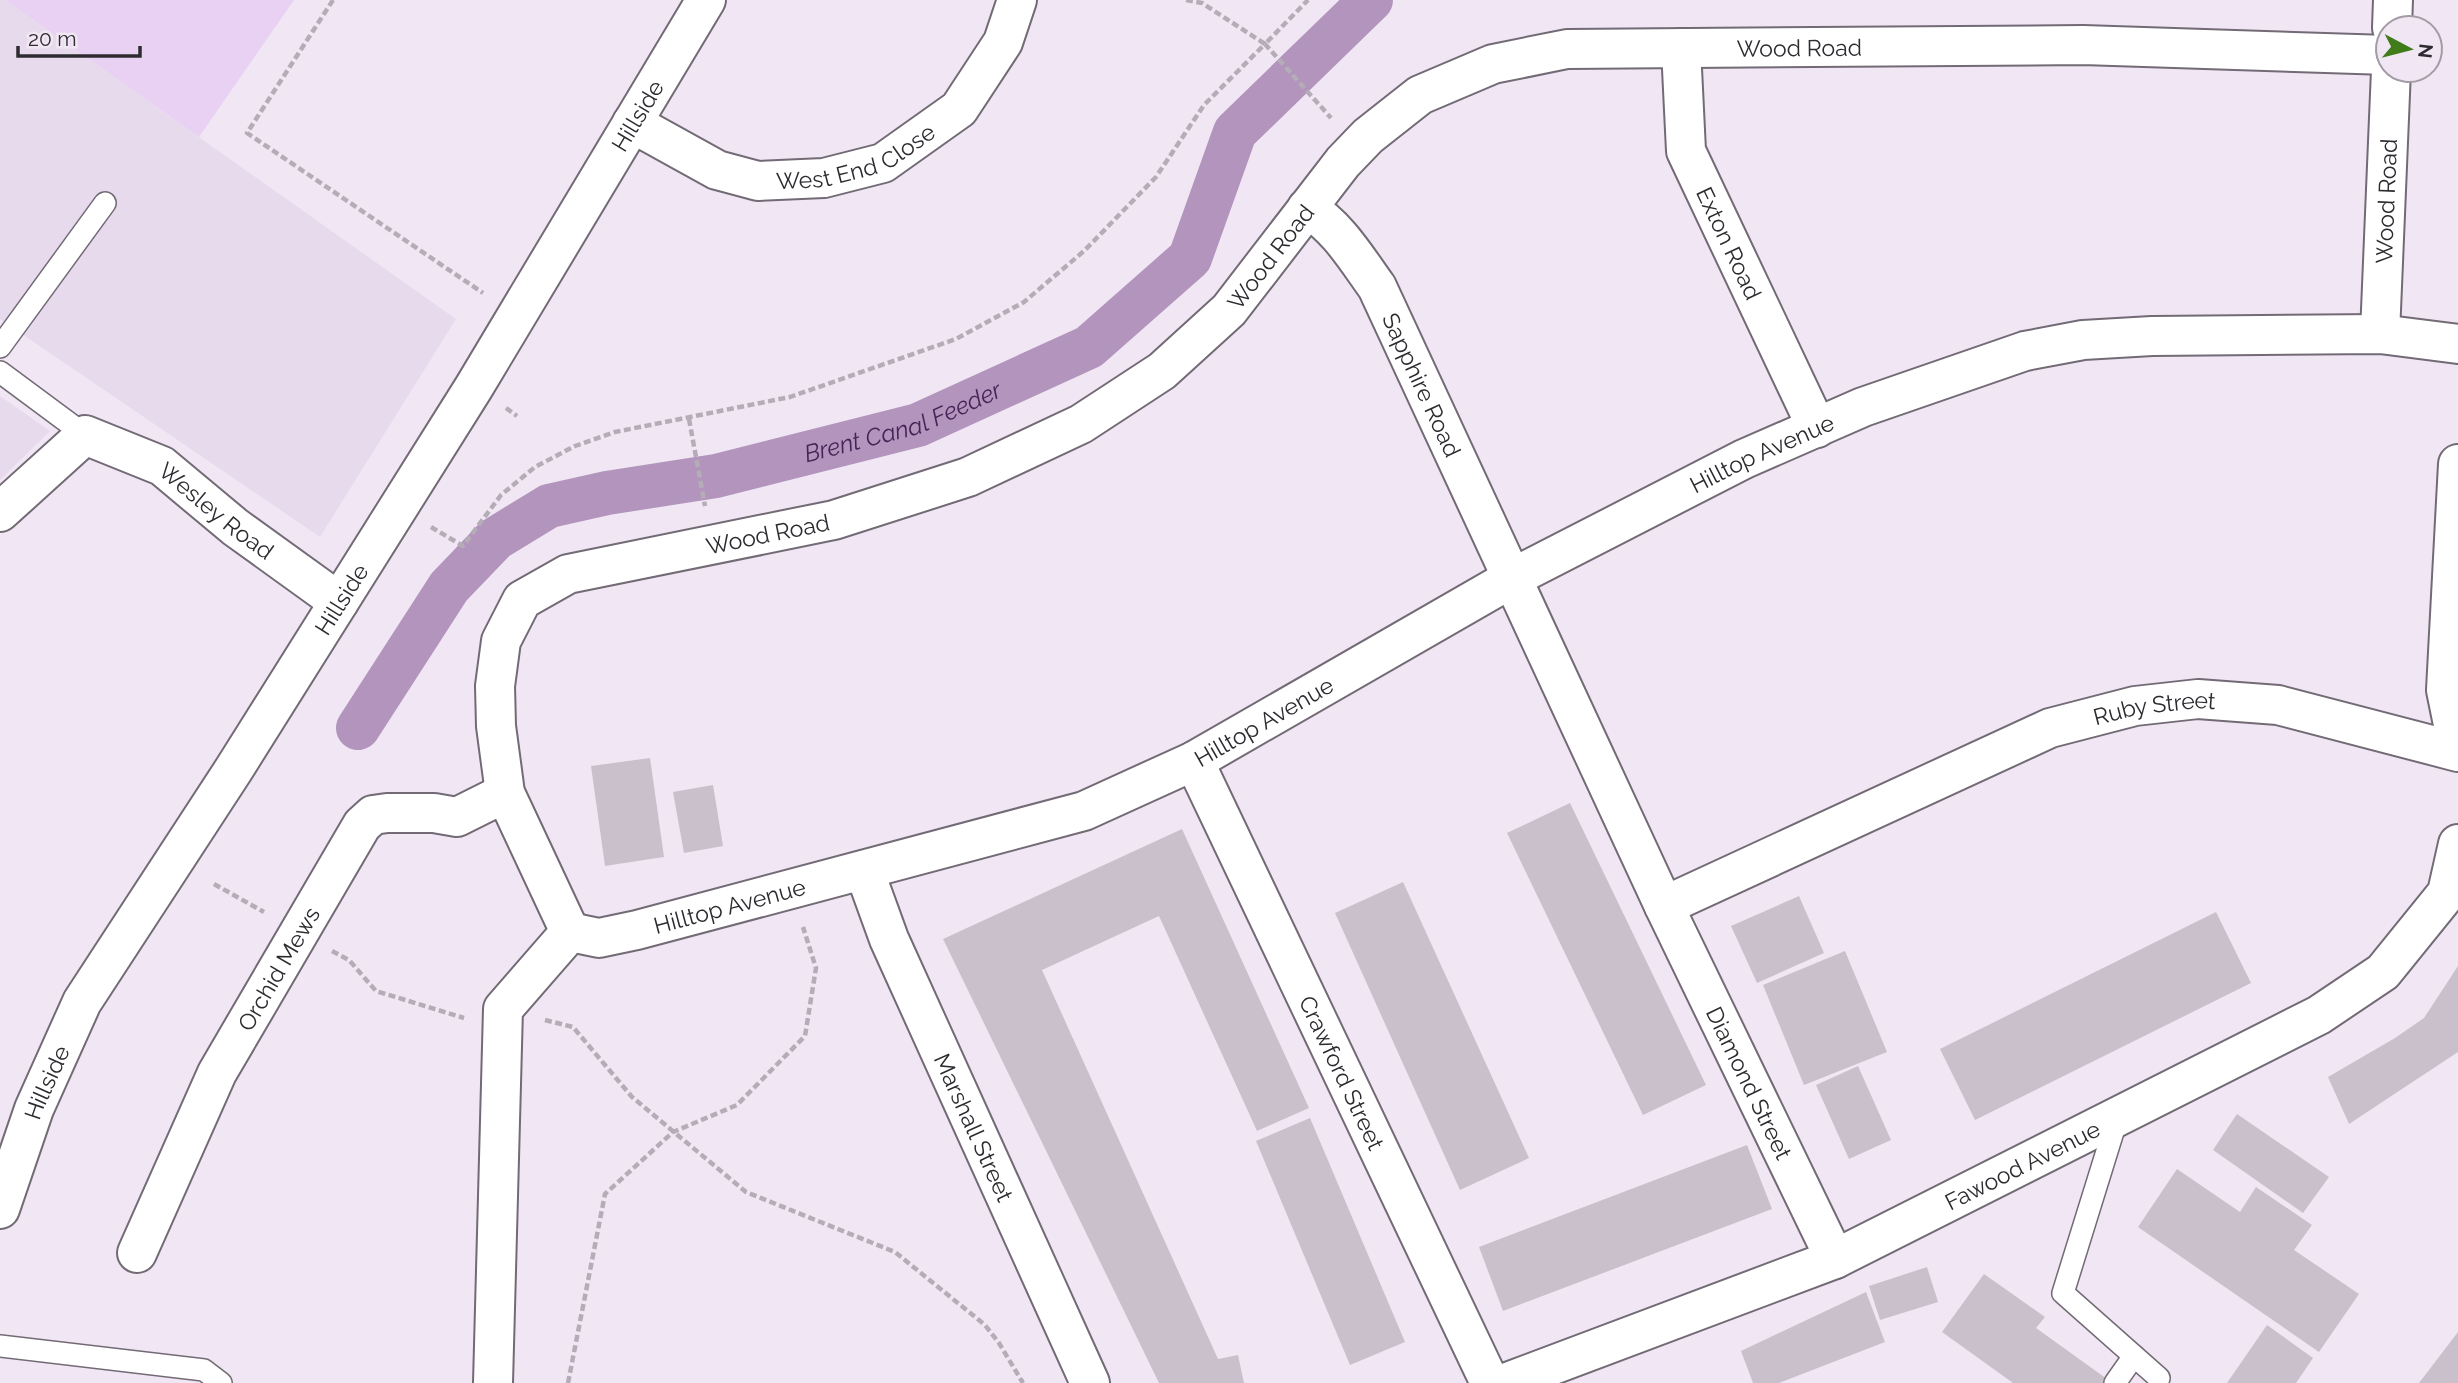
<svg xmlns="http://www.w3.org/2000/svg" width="2458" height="1383" font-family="Raleway,sans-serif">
	<rect width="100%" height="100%" fill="#f1e7f4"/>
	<g fill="#e8daed">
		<path d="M0 0H5L456 319 320 537 0 319Z"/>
		<path d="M0 396 50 431 0 480Z"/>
	</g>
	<path fill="#e8d1f2" d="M5 0H294L199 137Z"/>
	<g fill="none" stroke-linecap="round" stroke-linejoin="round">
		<path stroke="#b294bd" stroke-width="44" id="s1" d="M358 728 449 587 495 539 549 506 607 493 716 476 918 425 1089 347 1190 258 1235 132 1371 0"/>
	</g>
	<g fill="#c9c0cc">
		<path d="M650 758 664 857 605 866 591 766Z"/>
		<path d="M713 785 723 846 684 853 673 792Z"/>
		<path d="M1570 803 1706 1085 1643 1115 1507 833Z"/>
		<path d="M1182 829 1309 1108 1257 1131 1159 916 1042 970 1218 1359 1238 1355 1244 1383H1159L943 939Z"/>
		<path d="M1403 882 1529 1158 1460 1190 1335 913Z"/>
		<path d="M1799 896 1824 953 1757 983 1731 926Z"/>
		<path d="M2216 912 2251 983 1975 1120 1940 1049Z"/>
		<path d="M1845 951 1887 1052 1804 1085 1763 985Z"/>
		<path d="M2458 966V1052L2349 1124 2328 1077 2395 1038 2424 1018Z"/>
		<path d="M1858 1066 1891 1140 1849 1159 1816 1085Z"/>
		<path d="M2237 1114 2329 1177 2303 1213 2213 1150Z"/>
		<path d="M1310 1118 1405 1342 1350 1365 1256 1141Z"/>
		<path d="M1747 1145 1772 1209 1503 1311 1479 1247Z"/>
		<path d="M2177 1169 2240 1212 2256 1187 2312 1225 2294 1250 2359 1294 2319 1352 2138 1227Z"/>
		<path d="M1927 1267 1938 1302 1880 1320 1869 1286Z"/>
		<path d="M1984 1274 2045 1317 2036 1328 2107 1379 2104 1383H2013L1942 1332Z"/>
		<path d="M1866 1292 1885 1342 1779 1383H1753L1741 1351Z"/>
		<path d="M2267 1325 2313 1358 2296 1383H2227Z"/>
		<path d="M2458 1332V1383H2419Z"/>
	</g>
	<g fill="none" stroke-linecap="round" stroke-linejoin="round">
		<g stroke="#726a75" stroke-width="24">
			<g id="lane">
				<path d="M0 347 105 203"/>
				<path d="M0 372 85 435"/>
				<path d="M2117 1119 2063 1293 2159 1378"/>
				<path d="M0 1346 204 1370 221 1383"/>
				<path d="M2115 1383 2134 1356"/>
			</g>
		</g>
		<g stroke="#726a75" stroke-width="42">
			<g id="street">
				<path d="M2392 28 2393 0"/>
				<path id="s2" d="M1681 48 1686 151 1817 428"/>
				<path id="s3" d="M632 123 717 170 758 181 824 178 883 163 959 109 1003 42 1017 0"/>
				<path id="s4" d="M1307 208C1338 227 1356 258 1377 287L1664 906 1835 1259"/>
				<path id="s5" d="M2380 334 2391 70"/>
				<path d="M2458 464 2446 690 2458 749"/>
				<path id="s6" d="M0 512 85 435 162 466 235 527 339 602"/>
				<path id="s7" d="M1194 761 1490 1383"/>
				<path id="s8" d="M864 870 889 939 1090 1383"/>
				<path id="s9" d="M1664 906 2050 728 2135 706 2198 699 2278 705 2458 752"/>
				<path id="s10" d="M570 932 505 793 496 726 495 686 501 641 522 600 568 574 834 520 968 477 1081 424 1162 371 1229 310 1343 162 1368 136 1420 95 1493 64 1567 49 2083 45 2388 55"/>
				<path id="s11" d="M570 932 599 938 637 930 1084 811 1194 761 1514 577 1744 459 1863 407 2025 351 2083 340 2152 336 2380 334 2458 344"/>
				<path id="s12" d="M137 1253 217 1073 362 825 373 815 387 813H434L457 817 505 793"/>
				<path d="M493 1383 503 1009 570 932"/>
				<path id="s13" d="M1505 1383 1835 1259 2319 1015 2383 972 2447 893 2458 844"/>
			</g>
		</g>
		<g stroke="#726a75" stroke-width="42">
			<g id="primary">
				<path id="s14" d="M0 1209 34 1109 82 1002 234 769 474 387 706 0"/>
			</g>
		</g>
		<g stroke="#b4acb6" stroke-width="4.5" stroke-dasharray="7 3.5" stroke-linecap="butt">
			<path d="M333 0 247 133 483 293"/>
			<path d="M1186 0 1202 3 1265 44 1308 0"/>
			<path d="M506 408 517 416"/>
			<path d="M689 419 705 506"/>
			<path d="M431 527 463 546 501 495 535 467 575 446 615 432 790 397 956 339 1024 302 1084 251 1156 177 1204 105 1265 44 1331 118"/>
			<path d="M214 884 264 912"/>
			<path d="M332 951 349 960 376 991 464 1018"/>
			<path d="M545 1020 573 1027 632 1097 746 1192 895 1252 985 1325 999 1343 1023 1383"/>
			<path d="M568 1383 605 1194 673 1132 737 1105 805 1036 816 968 803 927"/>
		</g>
		<use href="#lane" stroke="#fff" stroke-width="21"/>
		<use href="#street" stroke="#fff" stroke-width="38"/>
		<use href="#primary" stroke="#fff" stroke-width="38"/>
	</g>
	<g text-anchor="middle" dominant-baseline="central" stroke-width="7" stroke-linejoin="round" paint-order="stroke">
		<g font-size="23" fill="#2e2b30" stroke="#f1e7f4">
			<text stroke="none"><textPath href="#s10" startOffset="1806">Wood Road</textPath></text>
			<text stroke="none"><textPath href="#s14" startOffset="1269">Hillside</textPath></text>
			<text stroke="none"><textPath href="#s3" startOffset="242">West End Close</textPath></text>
			<text stroke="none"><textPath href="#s5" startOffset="133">Wood Road</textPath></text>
			<text stroke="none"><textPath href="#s2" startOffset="205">Exton Road</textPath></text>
			<text stroke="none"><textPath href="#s10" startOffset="1197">Wood Road</textPath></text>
			<text stroke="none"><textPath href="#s4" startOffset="214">Sapphire Road</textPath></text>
			<text stroke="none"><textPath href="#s11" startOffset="1298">Hilltop Avenue</textPath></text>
			<text stroke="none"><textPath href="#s6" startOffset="268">Wesley Road</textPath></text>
			<text stroke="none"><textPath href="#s10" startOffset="609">Wood Road</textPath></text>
			<text stroke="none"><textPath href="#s14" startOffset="702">Hillside</textPath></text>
			<text stroke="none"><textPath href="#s9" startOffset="532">Ruby Street</textPath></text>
			<text stroke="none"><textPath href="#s11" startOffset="732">Hilltop Avenue</textPath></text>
			<text stroke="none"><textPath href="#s11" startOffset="164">Hilltop Avenue</textPath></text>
			<text stroke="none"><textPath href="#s12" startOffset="318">Orchid Mews</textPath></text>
			<text stroke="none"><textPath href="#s7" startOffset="345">Crawford Street</textPath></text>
			<text stroke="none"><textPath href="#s14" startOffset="135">Hillside</textPath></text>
			<text stroke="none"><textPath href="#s4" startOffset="985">Diamond Street</textPath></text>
			<text stroke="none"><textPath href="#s8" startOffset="280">Marshall Street</textPath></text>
			<text stroke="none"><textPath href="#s13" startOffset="562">Fawood Avenue</textPath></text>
		</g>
		<g font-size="24" font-style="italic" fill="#482256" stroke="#f1e7f4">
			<text stroke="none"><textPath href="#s1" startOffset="662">Brent Canal Feeder</textPath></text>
		</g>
	</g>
	<g transform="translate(2409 49) rotate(97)"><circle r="33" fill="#f1e7f4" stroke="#a39ca6" stroke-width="2"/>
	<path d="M0-5L12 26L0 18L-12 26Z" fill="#407d1a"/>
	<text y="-10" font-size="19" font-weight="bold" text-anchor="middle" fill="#2e2b30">N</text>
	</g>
	<path d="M18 46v10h122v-10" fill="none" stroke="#2e2b30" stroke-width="3.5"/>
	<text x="28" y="46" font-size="21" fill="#2e2b30" stroke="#f1e7f4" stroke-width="5" paint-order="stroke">20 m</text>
</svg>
